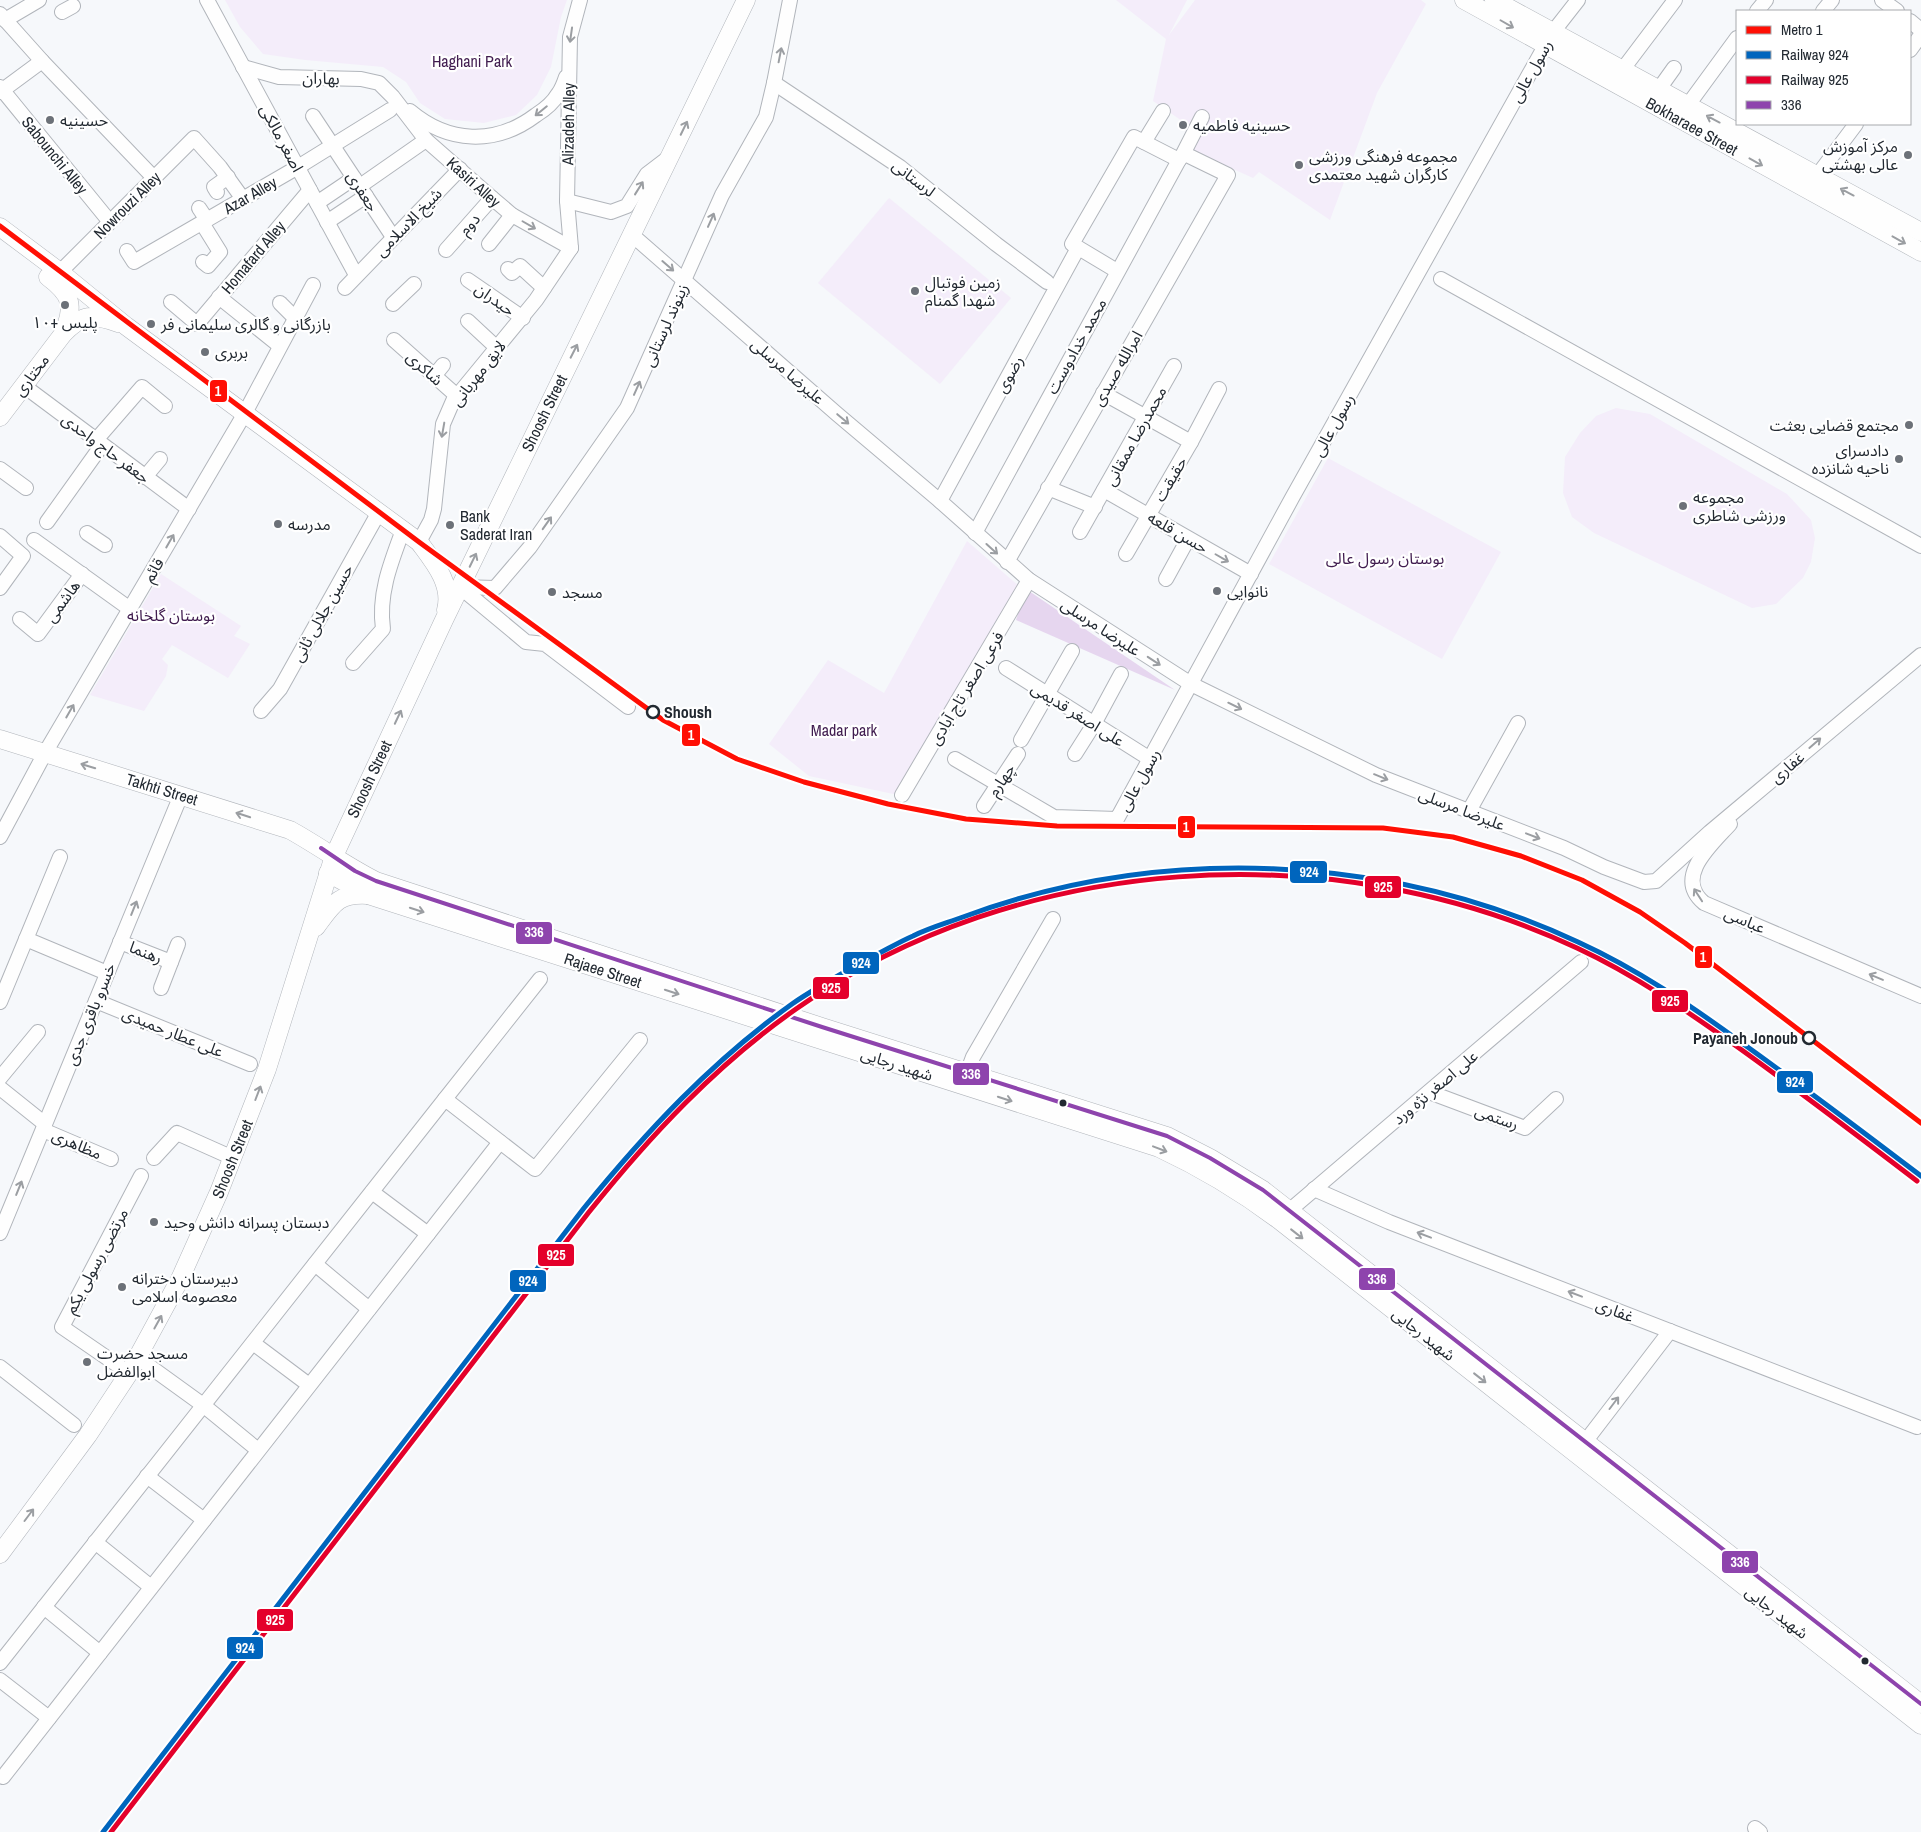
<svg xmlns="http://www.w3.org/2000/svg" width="1921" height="1832" font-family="'Archivo Narrow','Noto Sans Arabic',sans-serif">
	<rect width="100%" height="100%" fill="#f6f8fb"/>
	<g fill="#f4edfa">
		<path d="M225 0H567L561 17 551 67 537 95 516 115 484 123 445 119 420 103 406 82 383 67 305 60 263 54 240 27Z"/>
		<path d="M1116 0H1187L1169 35 1195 0H1421L1426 4 1377 93 1330 220 1259 172 1253 178 1233 169 1231 172 1189 151 1201 134 1153 101 1166 39Z"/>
		<path d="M889 198 1011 298 940 384 818 283Z"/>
		<path d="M1616 408 1650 414 1787 494 1811 520 1815 538 1811 562 1803 578 1776 604 1752 608 1594 533 1572 517 1563 493 1565 457 1580 433 1596 416Z"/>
		<path d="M1328 458 1501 552 1442 659 1269 564Z"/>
		<path d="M967 541 1020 587 898 795 809 776 769 744 828 660 884 693Z"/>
		<path d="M161 574 241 626 234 636 250 644 228 678 172 645 162 659 168 665 166 676 144 711 90 695Z"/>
	</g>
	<path fill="#e6d6ef" d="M1026 589 1175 690 1016 620Z"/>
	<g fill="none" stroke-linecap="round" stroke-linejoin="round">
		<g stroke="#b1b5bb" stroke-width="16">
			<g id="minor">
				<path d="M207 0 356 275"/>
				<path d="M1882 0 1897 11"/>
				<path d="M1757 11 1766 0"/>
				<path d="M1823 11 1832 0"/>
				<path d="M62 12 73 6"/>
				<path d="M0 14 42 61 154 178"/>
				<path d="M5 20 39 0"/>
				<path d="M1910 21 1921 30"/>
				<path d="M1910 50 1921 35"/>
				<path d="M243 67 279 77 361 79 379 83 393 97 426 140 492 198 512 215 571 248"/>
				<path d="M1623 69 1675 0"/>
				<path d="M774 83 900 167 996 244 1047 282"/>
				<path d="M0 87 110 222"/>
				<path d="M1659 89 1674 68"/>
				<path d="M0 92 42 61"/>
				<path d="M1688 105 1737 38"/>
				<path d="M410 111C448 143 495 146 536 115 544 110 553 103 558 94 562 89 564 83 566 77"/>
				<path d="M313 116 393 237"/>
				<path d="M1144 142 1163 111"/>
				<path d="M1182 156 1202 117"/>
				<path d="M1813 184 1817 176 1856 124"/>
				<path d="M360 186 426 140"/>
				<path d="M217 192 214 187 228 177"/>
				<path d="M567 201 611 212 627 206 647 174 668 158"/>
				<path d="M317 203 354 178"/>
				<path d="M199 208 207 220"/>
				<path d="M327 222 366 196"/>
				<path d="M202 223 220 252 208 266 203 262"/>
				<path d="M631 234 837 414 940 501 1029 580 1191 684 1376 775 1564 848 1604 867 1644 882 1656 881 1710 832 1921 655"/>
				<path d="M489 244 512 215"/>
				<path d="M571 248 567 201 570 37 580 0"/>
				<path d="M446 250 492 198"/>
				<path d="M127 251 134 262 298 167 390 110"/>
				<path d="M508 269 512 273 520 266 544 288"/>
				<path d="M60 272 194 138 220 167 243 199"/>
				<path d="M1441 279 1921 546"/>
				<path d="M468 280 523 318"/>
				<path d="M345 288 460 169"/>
				<path d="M219 297 280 346"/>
				<path d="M171 302 197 324 310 190"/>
				<path d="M280 303 295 318"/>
				<path d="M393 304 414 284"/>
				<path d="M468 321 497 348"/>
				<path d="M394 340 457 396"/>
				<path d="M434 376 443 365"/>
				<path d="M24 386 189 509"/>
				<path d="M1103 393 1191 442"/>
				<path d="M96 440 142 387 165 406"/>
				<path d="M0 469 26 488"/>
				<path d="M145 477 160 459"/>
				<path d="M1048 488 1095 507"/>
				<path d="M1104 490 1251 574"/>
				<path d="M940 501 1078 248"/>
				<path d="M47 522 102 445"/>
				<path d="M1080 532 1174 366"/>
				<path d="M87 533 105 545"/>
				<path d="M975 533 1179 160"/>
				<path d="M0 536 23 556 0 588"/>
				<path d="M34 540 130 609"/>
				<path d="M419 542 431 520 434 509 443 424 453 401 536 300 571 248"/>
				<path d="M1126 554 1191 442 1219 389"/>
				<path d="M1007 562 1228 175 1187 155 1182 156 1179 160 1134 137 1072 244 1117 271"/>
				<path d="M1166 579 1188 539"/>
				<path d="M460 587 495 588 530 547 627 408 722 195 766 117 774 83 790 0"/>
				<path d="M460 587 526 642 545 644 628 707"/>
				<path d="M20 619 38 634 82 574"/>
				<path d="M353 663 383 629C378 594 391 562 403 530"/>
				<path d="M1006 668 1150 759"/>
				<path d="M261 711 280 689 379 512"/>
				<path d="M1021 740 1072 651"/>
				<path d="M1075 754 1094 724 1121 674"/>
				<path d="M955 759 1054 817 1117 819 1292 498 1545 46 1553 32 1578 0"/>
				<path d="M902 795 1029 580"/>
				<path d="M984 806 1018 754"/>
				<path d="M1469 811 1518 723"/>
				<path d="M1730 824C1712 844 1673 877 1704 903L1921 996"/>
				<path d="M0 837 45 753 245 413 313 285"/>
				<path d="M26 939 107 973"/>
				<path d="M120 942 171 962"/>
				<path d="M161 988 178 944"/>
				<path d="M96 1001 250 1064"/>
				<path d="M0 1002 60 857"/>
				<path d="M967 1073 973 1057 1053 919"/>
				<path d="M0 1078 38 1032"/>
				<path d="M0 1088 45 1124"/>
				<path d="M1429 1092 1525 1128 1556 1099"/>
				<path d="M445 1099 540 979"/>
				<path d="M43 1130 111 1159"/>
				<path d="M154 1158 177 1133 233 1158"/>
				<path d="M1314 1189 1389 1222 1917 1427"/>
				<path d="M372 1192 428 1234"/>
				<path d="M1283 1216 1581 962"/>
				<path d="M0 1233 181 795"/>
				<path d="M315 1264 369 1309"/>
				<path d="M253 1343 309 1385"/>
				<path d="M138 1358 203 1405 258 1450"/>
				<path d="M0 1367 74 1425"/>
				<path d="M129 1373 62 1327 141 1176"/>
				<path d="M1585 1442 1670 1331"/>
				<path d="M147 1476 204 1520"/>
				<path d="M95 1542 151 1587"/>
				<path d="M44 1607 100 1653"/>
				<path d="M0 1663 445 1099 535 1169 640 1040"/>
				<path d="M0 1680 49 1718"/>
				<path d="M3 1777 500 1142"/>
				<path d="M1755 1828 1760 1832"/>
			</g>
		</g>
		<g stroke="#b1b5bb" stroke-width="19">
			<g id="major">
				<path d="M1464 0 1921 252"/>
				<path d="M1494 0 1921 232"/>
				<path d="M0 227 60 272 126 326 419 542C433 561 453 584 446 610"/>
				<path d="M48 277C72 295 75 306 63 334"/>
				<path d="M0 417 63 334C83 313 92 314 118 323"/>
				<path d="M0 739 290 830C319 846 346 866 376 881L822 1027 1167 1136 1210 1158 1263 1190 1921 1704"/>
				<path d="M328 873 371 896 1159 1148C1204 1169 1239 1190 1279 1220L1921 1725"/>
				<path d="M316 927C333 904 338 893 368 895"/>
				<path d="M0 1554 88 1435 129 1373 180 1279 219 1192 267 1069 334 856 444 620 746 0"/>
			</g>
		</g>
		<use href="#minor" stroke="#fefefe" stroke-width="14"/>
		<use href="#major" stroke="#fefefe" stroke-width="18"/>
		<g stroke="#fff" stroke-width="8">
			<path id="bus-1" d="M321 848 355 871 376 881 822 1027 1167 1136 1210 1158 1263 1190 1921 1704"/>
		</g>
		<use href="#bus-1" stroke="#8e44ad" stroke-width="4"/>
		<g stroke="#fff" stroke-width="9">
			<path id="rail-1" d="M103 1832 584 1208C646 1132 712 1061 792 1004 818 986 845 972 872 957 886 950 899 942 913 936 929 928 947 923 963 917 1160 844 1388 853 1578 942 1637 969 1690 1005 1742 1043 1802 1086 1862 1131 1921 1176"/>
		</g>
		<g stroke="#fff" stroke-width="9">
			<path id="rail-2" d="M111 1832 589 1212C650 1136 716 1065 796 1009 1019 853 1332 833 1577 948 1635 975 1687 1011 1739 1048 1799 1091 1858 1136 1917 1181"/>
		</g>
		<use href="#rail-1" stroke="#0065bd" stroke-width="5"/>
		<use href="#rail-2" stroke="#e4002b" stroke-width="5"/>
		<g stroke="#fff" stroke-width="9">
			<path id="metro-1" d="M0 226 419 542 663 720 737 759 804 782 888 804 966 819 1057 826 1383 828 1453 837 1521 856 1582 880 1640 912 1685 943 1921 1123"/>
		</g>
		<use href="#metro-1" stroke="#ff0f04" stroke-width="5"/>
	</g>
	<defs><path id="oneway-shaft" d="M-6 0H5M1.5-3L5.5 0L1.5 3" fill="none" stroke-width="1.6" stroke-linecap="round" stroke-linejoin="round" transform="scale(1.25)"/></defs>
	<g stroke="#9b9ea2">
		<use href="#oneway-shaft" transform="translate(1507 24) rotate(30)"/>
		<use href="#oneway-shaft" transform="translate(571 35) rotate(98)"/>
		<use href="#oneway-shaft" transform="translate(780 55) rotate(-79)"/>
		<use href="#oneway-shaft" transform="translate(541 111) rotate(141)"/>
		<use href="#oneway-shaft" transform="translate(1713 119) rotate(-152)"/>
		<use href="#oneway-shaft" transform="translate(684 128) rotate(-64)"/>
		<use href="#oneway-shaft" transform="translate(1756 162) rotate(29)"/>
		<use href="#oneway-shaft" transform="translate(639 188) rotate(-58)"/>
		<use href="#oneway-shaft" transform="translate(1847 192) rotate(-152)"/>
		<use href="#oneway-shaft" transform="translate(711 220) rotate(-66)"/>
		<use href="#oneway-shaft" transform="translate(529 225) rotate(30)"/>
		<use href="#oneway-shaft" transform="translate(1899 240) rotate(29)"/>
		<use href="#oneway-shaft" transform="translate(668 266) rotate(41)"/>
		<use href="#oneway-shaft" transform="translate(574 351) rotate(-63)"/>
		<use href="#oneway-shaft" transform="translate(637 388) rotate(-66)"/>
		<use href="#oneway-shaft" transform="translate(843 419) rotate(40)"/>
		<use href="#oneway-shaft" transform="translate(443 430) rotate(100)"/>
		<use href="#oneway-shaft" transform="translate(547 523) rotate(-55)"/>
		<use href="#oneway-shaft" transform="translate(170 541) rotate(-60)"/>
		<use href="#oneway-shaft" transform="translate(992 549) rotate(42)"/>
		<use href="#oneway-shaft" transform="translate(1222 558) rotate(30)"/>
		<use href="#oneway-shaft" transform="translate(473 560) rotate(-64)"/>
		<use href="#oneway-shaft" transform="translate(1154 661) rotate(33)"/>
		<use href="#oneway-shaft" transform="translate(1235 706) rotate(26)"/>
		<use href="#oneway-shaft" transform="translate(70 711) rotate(-60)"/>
		<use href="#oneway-shaft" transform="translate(398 717) rotate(-65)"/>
		<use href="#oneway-shaft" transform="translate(1815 743) rotate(-41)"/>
		<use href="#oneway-shaft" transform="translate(88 766) rotate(-163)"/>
		<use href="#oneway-shaft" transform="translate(1381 777) rotate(22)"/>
		<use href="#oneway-shaft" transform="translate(243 815) rotate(-162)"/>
		<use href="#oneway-shaft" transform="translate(1533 836) rotate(21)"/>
		<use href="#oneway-shaft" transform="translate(1698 895) rotate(-123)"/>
		<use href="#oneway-shaft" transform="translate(134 908) rotate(-68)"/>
		<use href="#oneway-shaft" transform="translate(417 910) rotate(18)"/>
		<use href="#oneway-shaft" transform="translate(1876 977) rotate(-157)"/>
		<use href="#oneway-shaft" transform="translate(672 992) rotate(18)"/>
		<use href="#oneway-shaft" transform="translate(258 1093) rotate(-69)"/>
		<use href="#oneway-shaft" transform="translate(1005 1099) rotate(18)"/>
		<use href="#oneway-shaft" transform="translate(1160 1149) rotate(21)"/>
		<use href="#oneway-shaft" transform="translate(19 1188) rotate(-68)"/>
		<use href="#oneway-shaft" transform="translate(1297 1234) rotate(38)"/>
		<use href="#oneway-shaft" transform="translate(1424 1235) rotate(-159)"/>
		<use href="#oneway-shaft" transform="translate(1575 1294) rotate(-159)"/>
		<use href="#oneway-shaft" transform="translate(158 1322) rotate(-61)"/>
		<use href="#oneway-shaft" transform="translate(1480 1378) rotate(38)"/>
		<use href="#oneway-shaft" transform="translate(1614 1403) rotate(-53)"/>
		<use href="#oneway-shaft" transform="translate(29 1515) rotate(-53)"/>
	</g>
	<g fill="#6c7178" stroke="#fff" stroke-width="2">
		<circle cx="50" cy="120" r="5"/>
		<circle cx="1183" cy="125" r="5"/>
		<circle cx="1908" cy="155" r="5"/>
		<circle cx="1299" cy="165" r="5"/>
		<circle cx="915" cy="291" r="5"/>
		<circle cx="65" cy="305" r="5"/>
		<circle cx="151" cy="324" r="5"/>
		<circle cx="205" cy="352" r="5"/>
		<circle cx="1909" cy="425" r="5"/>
		<circle cx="1899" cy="459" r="5"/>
		<circle cx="1683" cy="506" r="5"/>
		<circle cx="278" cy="524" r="5"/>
		<circle cx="450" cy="525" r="5"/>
		<circle cx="1217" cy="591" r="5"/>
		<circle cx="552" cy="592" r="5"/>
		<circle cx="154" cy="1222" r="5"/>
		<circle cx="122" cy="1287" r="5"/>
		<circle cx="87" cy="1362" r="5"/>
	</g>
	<g fill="#fff" stroke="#222931" stroke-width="2.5">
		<circle cx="653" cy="712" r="6"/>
		<circle cx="1809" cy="1038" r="6"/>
	</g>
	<g fill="#222931" stroke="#fff" stroke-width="2">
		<circle cx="1063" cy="1103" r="4.5"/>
		<circle cx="1865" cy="1661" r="4.5"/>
	</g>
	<g text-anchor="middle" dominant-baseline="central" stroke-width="4.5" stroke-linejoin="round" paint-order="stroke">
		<g font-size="16" fill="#401c4f" stroke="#fff">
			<text x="472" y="61">Haghani Park</text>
			<text x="1385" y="558">بوستان رسول عالی</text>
			<text x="171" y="615">بوستان گلخانه</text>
			<text x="844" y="730">Madar park</text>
		</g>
		<g font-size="16" fill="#222931" stroke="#fff">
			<text transform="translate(1531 71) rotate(-61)">رسول عالی</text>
			<text transform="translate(321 78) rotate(1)">بهاران</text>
			<text transform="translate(568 124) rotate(-89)">Alizadeh Alley</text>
			<text transform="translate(1692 126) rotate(29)">Bokharaee Street</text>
			<text transform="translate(282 138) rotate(62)">اصغر مالکی</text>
			<text transform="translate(55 155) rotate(51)">Sabounchi Alley</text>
			<text transform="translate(914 178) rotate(38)">لرستانی</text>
			<text transform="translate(474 182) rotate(42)">Kasiri Alley</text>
			<text transform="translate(363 191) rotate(57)">جعفری</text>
			<text transform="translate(250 195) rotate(-30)">Azar Alley</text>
			<text transform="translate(127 205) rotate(-45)">Nowrouzi Alley</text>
			<text transform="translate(408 222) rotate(-46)">شیخ الاسلامی</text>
			<text transform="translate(469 224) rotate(-48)">دوم</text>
			<text transform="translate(253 257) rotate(-50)">Homafard Alley</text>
			<text transform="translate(495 299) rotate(35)">حیدران</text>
			<text transform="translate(665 325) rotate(-66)">زینوند لرستانی</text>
			<text transform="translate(1076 346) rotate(-61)">محمد خدادوست</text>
			<text transform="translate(425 368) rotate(42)">شاکری</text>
			<text transform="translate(1117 368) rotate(-60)">امرالله صیدی</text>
			<text transform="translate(788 371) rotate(41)">علیرضا مرسلی</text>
			<text transform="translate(478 373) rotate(-52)">لایق مهربانی</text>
			<text transform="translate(1009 374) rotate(-61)">رضوی</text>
			<text transform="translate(31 375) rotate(-53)">مختاری</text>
			<text transform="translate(544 413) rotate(-64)">Shoosh Street</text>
			<text transform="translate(1333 425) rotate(-61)">رسول عالی</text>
			<text transform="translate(1135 436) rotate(-61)">محمدرضا ممقانی</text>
			<text transform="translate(106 448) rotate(37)">جعفر حاج واحدی</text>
			<text transform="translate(1170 479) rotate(-60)">حقیقت</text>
			<text transform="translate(1178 532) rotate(30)">حسن قلعه</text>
			<text transform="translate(153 570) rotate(-60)">قائم</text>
			<text transform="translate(62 601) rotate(-54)">هاشمی</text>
			<text transform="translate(322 613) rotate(-61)">حسین جلالی ثانی</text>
			<text transform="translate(1101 627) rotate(33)">علیرضا مرسلی</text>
			<text transform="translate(966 688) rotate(-59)">فرعی اصغر تاج آبادی</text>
			<text transform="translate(1078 714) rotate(32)">علی اصغر قدیمی</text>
			<text transform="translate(1787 767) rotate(-41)">غفاری</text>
			<text transform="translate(369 779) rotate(-65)">Shoosh Street</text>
			<text transform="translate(1001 780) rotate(-56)">چهارم</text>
			<text transform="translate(1139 780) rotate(-61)">رسول عالی</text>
			<text transform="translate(162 789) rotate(17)">Takhti Street</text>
			<text transform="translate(1462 809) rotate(21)">علیرضا مرسلی</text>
			<text transform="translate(1745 920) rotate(23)">عباسی</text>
			<text transform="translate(146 952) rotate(22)">رهنما</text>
			<text transform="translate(603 970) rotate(18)">Rajaee Street</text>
			<text transform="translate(90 1014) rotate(-68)">خسرو باقری جدی</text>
			<text transform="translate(173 1032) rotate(22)">علی عطار حمیدی</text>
			<text transform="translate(897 1064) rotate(18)">شهید رجایی</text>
			<text transform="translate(1435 1087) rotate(-40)">علی اصغر نژه ورد</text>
			<text transform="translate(1497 1117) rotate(20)">رستمی</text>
			<text transform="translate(77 1144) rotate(23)">مظاهری</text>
			<text transform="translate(232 1159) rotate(-68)">Shoosh Street</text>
			<text transform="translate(96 1261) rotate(-62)">مرتضی رسولی یکم</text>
			<text transform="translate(1615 1310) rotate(21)">غفاری</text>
			<text transform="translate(1424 1334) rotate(38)">شهید رجایی</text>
			<text transform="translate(1777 1612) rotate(38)">شهید رجایی</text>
		</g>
		<g font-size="16" fill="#222931" stroke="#fff" text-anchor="start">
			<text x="60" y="120">حسینیه</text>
			<text x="1193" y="125">حسینیه فاطمیه</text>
			<text x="1898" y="146" text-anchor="end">مرکز آموزش<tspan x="1898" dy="18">عالی بهشتی</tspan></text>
			<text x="1309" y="156">مجموعه فرهنگی ورزشی<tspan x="1309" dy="18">کارگران شهید معتمدی</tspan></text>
			<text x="925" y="282">زمین فوتبال<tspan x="925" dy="18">شهدا گمنام</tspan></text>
			<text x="65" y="322" text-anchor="middle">پلیس +۱۰</text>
			<text x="161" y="324">بازرگانی و گالری سلیمانی فر</text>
			<text x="215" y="352">بربری</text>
			<text x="1899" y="425" text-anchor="end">مجتمع قضایی بعثت</text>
			<text x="1889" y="450" text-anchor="end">دادسرای<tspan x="1889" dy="18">ناحیه شانزده</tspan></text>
			<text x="1693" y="497">مجموعه<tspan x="1693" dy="18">ورزشی شاطری</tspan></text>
			<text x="460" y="516">Bank<tspan x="460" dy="18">Saderat Iran</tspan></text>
			<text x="288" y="524">مدرسه</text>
			<text x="1227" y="591">نانوایی</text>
			<text x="562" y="592">مسجد</text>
			<text x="164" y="1222">دبستان پسرانه دانش وحید</text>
			<text x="132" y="1278">دبیرستان دخترانه<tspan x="132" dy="18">معصومه اسلامی</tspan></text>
			<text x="97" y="1353">مسجد حضرت<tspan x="97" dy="18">ابوالفضل</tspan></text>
		</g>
		<g font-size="16" font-weight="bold" fill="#222931" stroke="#fff" text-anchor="start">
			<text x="664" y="712">Shoush</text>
			<text x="1798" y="1038" text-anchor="end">Payaneh Jonoub</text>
		</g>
	</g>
	<g stroke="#fff" stroke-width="2">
		<rect x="209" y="379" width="19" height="24" rx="5" fill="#ff0f04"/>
		<rect x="681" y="723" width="20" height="24" rx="5" fill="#ff0f04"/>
		<rect x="1177" y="815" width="19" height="24" rx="5" fill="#ff0f04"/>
		<rect x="1289" y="860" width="39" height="24" rx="5" fill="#0065bd"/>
		<rect x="1364" y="875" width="38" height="24" rx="5" fill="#e4002b"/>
		<rect x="515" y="921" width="38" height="24" rx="5" fill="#8e44ad"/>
		<rect x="1694" y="945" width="19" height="24" rx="5" fill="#ff0f04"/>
		<rect x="842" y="951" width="38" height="24" rx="5" fill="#0065bd"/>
		<rect x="812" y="976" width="38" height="24" rx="5" fill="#e4002b"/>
		<rect x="1651" y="989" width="38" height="24" rx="5" fill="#e4002b"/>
		<rect x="952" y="1062" width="38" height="24" rx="5" fill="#8e44ad"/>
		<rect x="1776" y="1070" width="38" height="24" rx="5" fill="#0065bd"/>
		<rect x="537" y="1243" width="38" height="24" rx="5" fill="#e4002b"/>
		<rect x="1358" y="1267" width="38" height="24" rx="5" fill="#8e44ad"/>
		<rect x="509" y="1269" width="38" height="24" rx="5" fill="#0065bd"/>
		<rect x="1721" y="1550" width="38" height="24" rx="5" fill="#8e44ad"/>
		<rect x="256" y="1608" width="38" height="24" rx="5" fill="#e4002b"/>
		<rect x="226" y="1636" width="38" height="24" rx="5" fill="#0065bd"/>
	</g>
	<g font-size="14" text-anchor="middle" font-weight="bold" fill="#fff">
		<text x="218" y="396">1</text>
		<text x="691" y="740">1</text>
		<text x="1186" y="832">1</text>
		<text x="1309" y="877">924</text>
		<text x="1383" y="892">925</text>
		<text x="534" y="937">336</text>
		<text x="1703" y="962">1</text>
		<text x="861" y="968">924</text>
		<text x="831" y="993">925</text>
		<text x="1670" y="1006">925</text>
		<text x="971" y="1079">336</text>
		<text x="1795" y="1087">924</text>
		<text x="556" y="1260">925</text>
		<text x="1377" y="1284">336</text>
		<text x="528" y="1286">924</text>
		<text x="1740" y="1567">336</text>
		<text x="275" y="1625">925</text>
		<text x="245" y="1653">924</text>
	</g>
	<rect x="1736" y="10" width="175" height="115" fill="#ffffff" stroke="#a7a9ad"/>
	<rect x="1746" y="26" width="25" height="8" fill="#ff0f04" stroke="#a7a9ad"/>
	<text x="1781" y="35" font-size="15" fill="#222931">Metro 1</text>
	<rect x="1746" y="51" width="25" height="8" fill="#0065bd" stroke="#a7a9ad"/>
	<text x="1781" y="60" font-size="15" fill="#222931">Railway 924</text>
	<rect x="1746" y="76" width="25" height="8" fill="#e4002b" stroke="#a7a9ad"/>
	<text x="1781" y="85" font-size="15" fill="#222931">Railway 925</text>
	<rect x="1746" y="101" width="25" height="8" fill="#8e44ad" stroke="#a7a9ad"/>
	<text x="1781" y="110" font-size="15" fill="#222931">336</text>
</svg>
